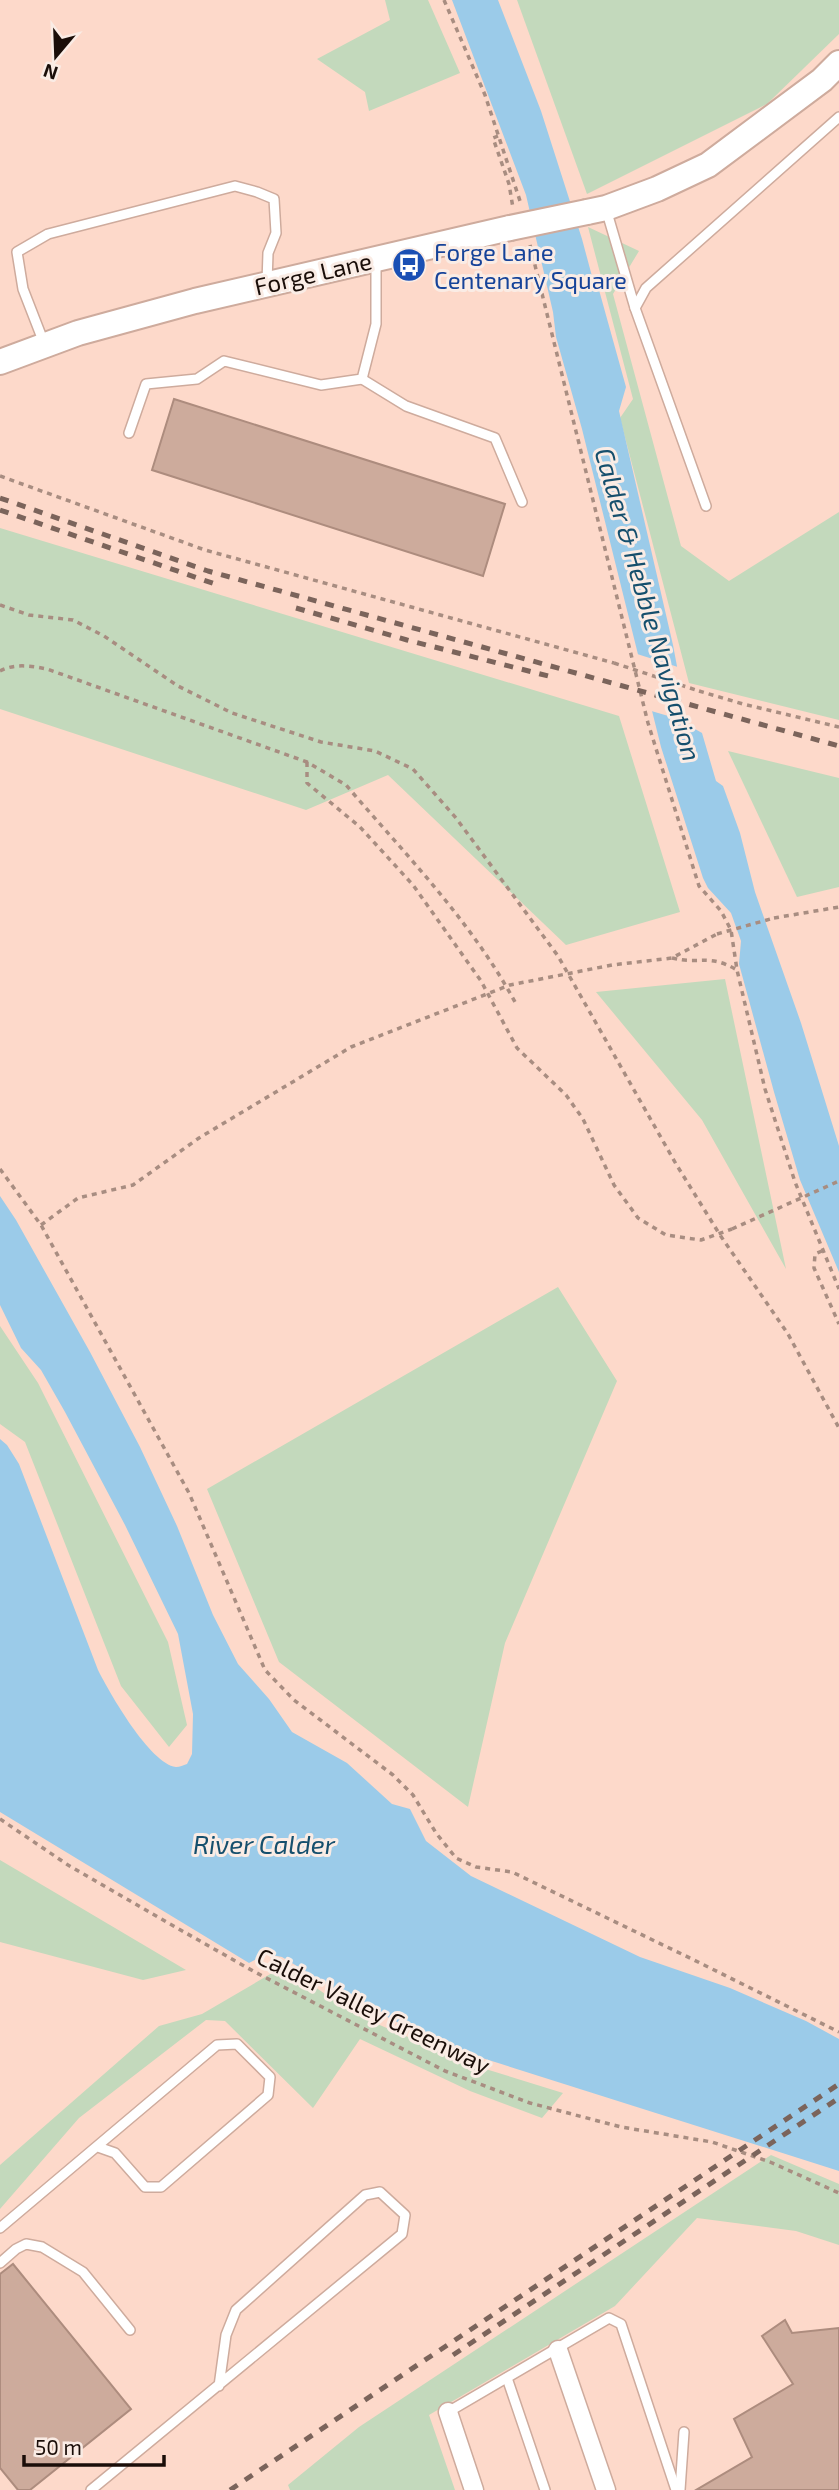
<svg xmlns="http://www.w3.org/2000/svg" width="839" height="2490" font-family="'Exo 2',sans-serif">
	<rect width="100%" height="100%" fill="#fdd9ca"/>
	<g fill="#c3d9bc">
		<path d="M385 0H428L460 73 369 111 365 92 317 59 390 20Z"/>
		<path d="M517 0H839V34L767 104 587 194Z"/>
		<path d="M588 227 639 251 613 294 681 546 729 581 839 512V720L689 683 620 418 633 399Z"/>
		<path d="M0 528 619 716 680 912 566 945 388 775 306 810 0 709Z"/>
		<path d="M728 751 839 778V887L797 897Z"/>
		<path d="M725 979 786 1269 702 1120 596 992Z"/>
		<path d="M558 1287 617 1381 505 1643 468 1807 279 1662 207 1489Z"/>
		<path d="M0 1326 38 1383 168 1642 187 1725 169 1747 121 1686 25 1442 0 1424Z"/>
		<path d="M0 1860 186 1970 143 1980 0 1942Z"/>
		<path d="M284 1966 356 2015 479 2067 563 2093 542 2118 470 2091 360 2039 313 2108 225 2021 206 2020 79 2118 0 2209V2165L159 2026 202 2014Z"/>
		<path d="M771 2155 839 2184V2245L796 2231 697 2218 615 2306 429 2415 455 2490H290L288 2485 359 2427Z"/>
	</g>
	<g fill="#9bcbe9">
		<path d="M452 0H498L541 111 582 239 593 280 599 290 626 387 619 411 673 645 688 725 702 733 716 781 723 786 740 833 755 892 801 1023 839 1146V1272L800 1180 774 1092 739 964 741 941 731 913 708 888 703 878 661 747 582 429 556 337 553 312 526 195Z"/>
		<path d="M0 1196 16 1220 90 1352 140 1447 177 1526 213 1615 238 1664 269 1699 292 1732 347 1763 392 1804 410 1809 426 1841 471 1876 640 1957 730 1988 806 2021 839 2039V2171L476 2056 399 2023 348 1997 282 1957 266 1954 249 1963 0 1812V1439L7 1445 19 1464 98 1670C109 1692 150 1764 176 1767 180 1767 183 1765 187 1764L192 1754 193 1714 178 1634 125 1525 65 1412 41 1370 21 1348 0 1305Z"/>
	</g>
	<path fill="#fdd9ca" d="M634 653 681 668 692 723 648 710Z"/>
	<g fill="#cdab9c" stroke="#ad8c7e" stroke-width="2">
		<path d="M174 399 505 504 483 576 152 470Z"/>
		<path d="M13 2264 131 2409 30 2490H18L0 2468V2274Z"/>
		<path d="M785 2320 792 2333 839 2328V2490H696L752 2457 734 2419 793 2384 762 2336Z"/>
	</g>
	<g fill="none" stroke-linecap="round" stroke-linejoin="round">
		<g stroke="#ceab9d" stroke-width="12">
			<g id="lane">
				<path d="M606 209 635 308"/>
				<path d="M44 343 23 289 17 252 48 234 235 186 257 192 274 199 276 233 268 253 267 283"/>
				<path d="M362 379 406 406 495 438 522 502"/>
				<path d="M129 433 146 384 197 379 224 361 321 385 362 379 376 324V261"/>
				<path d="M706 506 635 308 646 288 839 117"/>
				<path d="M0 2228 217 2045 237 2044 270 2077 268 2095 161 2187H145L115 2153 98 2147"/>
				<path d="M0 2263 16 2249 26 2244 42 2247 83 2272 130 2330"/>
				<path d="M507 2378 545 2490"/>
				<path d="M448 2412 609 2318 621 2324 676 2490"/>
				<path d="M91 2490 402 2234 405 2215 380 2192 365 2195 236 2310 226 2335 219 2386"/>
				<path d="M680 2490 684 2432"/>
			</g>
		</g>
		<g stroke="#ceab9d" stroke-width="21">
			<g id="street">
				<path d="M558 2350 606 2490"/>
				<path d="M448 2412 474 2490"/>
			</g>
		</g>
		<g stroke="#ceab9d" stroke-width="28">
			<g id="secondary">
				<path d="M587 212 606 208 657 189 708 165 822 80 839 63"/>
				<path d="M0 362 78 333 195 301 510 228"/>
			</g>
		</g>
		<g stroke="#a88d81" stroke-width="3.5" stroke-dasharray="5 5" stroke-linecap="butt">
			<path d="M444 0 485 95 521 204"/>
			<path d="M498 136 493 138 509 184 513 208"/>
			<path d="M530 245 648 723 699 886 721 911 731 930 737 970 765 1089 795 1182 839 1289"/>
			<path d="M0 476 205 550 614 663"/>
			<path d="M0 605 29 615 73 620 104 636 178 686 232 713 321 742 375 751 413 769 456 818 558 956 676 1164 720 1235 788 1334 839 1428"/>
			<path d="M0 671C15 663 31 666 47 669L307 762 346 785C406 855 471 921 515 1002"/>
			<path d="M699 691 743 704 839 727"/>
			<path d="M307 762V783L360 827 413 885 481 981 517 1048 566 1095 583 1119 614 1185 638 1218 666 1235 701 1240 732 1229"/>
			<path d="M774 918 839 907"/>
			<path d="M672 958C700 965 708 953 737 970"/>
			<path d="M0 1169 41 1225 189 1493 265 1670 294 1700 393 1775 413 1795 436 1833 456 1858 476 1867 512 1872 692 1959 839 2032"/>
			<path d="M41 1225 78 1198 133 1185 199 1138 351 1047 510 985 612 965 672 958 717 934"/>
			<path d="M822 1251 815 1254 814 1268 839 1324"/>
			<path d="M0 1819 68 1865 170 1924 253 1971 445 2071 530 2103 621 2127 712 2142 770 2162 839 2193"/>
		</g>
		<use href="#lane" stroke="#fff" stroke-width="9"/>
		<use href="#street" stroke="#fff" stroke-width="18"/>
		<use href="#secondary" stroke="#fff" stroke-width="24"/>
		<g stroke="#7b645b" stroke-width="5" stroke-dasharray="9 9" stroke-linecap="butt">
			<path d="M0 498 208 571 839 746"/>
			<path d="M0 510 218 585"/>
			<path d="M296 608 407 640 556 678"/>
			<path d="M453 2355 839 2098"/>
			<path d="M230 2490 839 2084"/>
		</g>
		<g stroke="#ceab9d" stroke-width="28" stroke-linecap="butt">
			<path id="secondary-bridge" d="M510 228 587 212"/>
		</g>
		<g stroke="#a88d81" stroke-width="3.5" stroke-dasharray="5 5" stroke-linecap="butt">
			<path d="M614 663 699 691"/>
			<path d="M717 934 774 918"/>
			<path d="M732 1229 839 1181"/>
		</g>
		<use href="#secondary-bridge" stroke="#fff" stroke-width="24"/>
	</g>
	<defs>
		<g id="bus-disc" transform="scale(1.75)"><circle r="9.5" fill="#1a4fb4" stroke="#faece5"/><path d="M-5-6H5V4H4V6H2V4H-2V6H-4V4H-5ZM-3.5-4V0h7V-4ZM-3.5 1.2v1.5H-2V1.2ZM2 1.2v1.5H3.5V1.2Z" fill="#fff"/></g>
	</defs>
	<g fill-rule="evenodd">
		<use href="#bus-disc" x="409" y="265"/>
	</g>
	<g text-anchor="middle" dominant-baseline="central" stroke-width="6" stroke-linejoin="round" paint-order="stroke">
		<g font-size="24" fill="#164399" stroke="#faece5" text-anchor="start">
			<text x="434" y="251">Forge Lane<tspan x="434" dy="28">Centenary Square</tspan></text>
		</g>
		<g font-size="24" fill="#1a0e09" stroke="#faece5">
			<text transform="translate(313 273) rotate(-13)">Forge Lane</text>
			<text transform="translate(374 2010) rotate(26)">Calder Valley Greenway</text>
		</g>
		<g font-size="26" font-style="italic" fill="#154f6d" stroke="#faece5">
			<text transform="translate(649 604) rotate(74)">Calder &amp; Hebble Navigation</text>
			<text x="264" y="1843">River Calder</text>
		</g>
	</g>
	<g transform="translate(56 56) rotate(199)" stroke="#faece5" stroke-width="5" paint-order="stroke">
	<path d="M0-5L12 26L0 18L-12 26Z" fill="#1a0e09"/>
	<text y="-10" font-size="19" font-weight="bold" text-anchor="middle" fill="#1a0e09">N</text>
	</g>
	<path d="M24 2455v10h140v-10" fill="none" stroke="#1a0e09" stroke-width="3.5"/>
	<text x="35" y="2455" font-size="21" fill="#1a0e09" stroke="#faece5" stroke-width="5" paint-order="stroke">50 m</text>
</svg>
